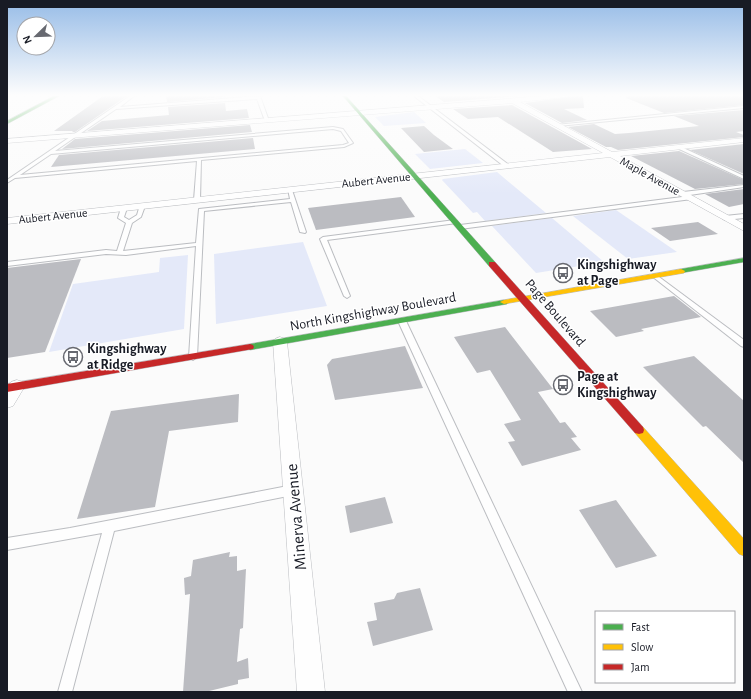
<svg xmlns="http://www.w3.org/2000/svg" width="751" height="699" font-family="'Alegreya Sans',sans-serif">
	<rect width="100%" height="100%" fill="#fbfbfb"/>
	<g fill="#e4e9f9">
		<path d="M414 112 426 123 384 126 375 117Z"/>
		<path d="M465 149 483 163 430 169 415 154Z"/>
		<path d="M497 172 546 213 485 221 477 212 473 213 442 180 443 179Z"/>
		<path d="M616 210 677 252 628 259 573 216Z"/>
		<path d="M552 218 604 262 536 273 492 226Z"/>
		<path d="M303 242 327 306 216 324 214 254Z"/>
		<path d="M188 255 184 329 49 352 73 284 159 272 160 258Z"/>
	</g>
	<g fill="#bbbcc1">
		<path d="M103 96H127L75 132H72L73 131H54Z"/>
		<path d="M166 96H225V97L167 102Z"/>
		<path d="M435 96H518L444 102Z"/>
		<path d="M576 96H583L584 108 564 109 587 120 562 123 525 103Z"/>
		<path d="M626 96H744V105L664 113 626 98Z"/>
		<path d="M225 103 226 111 247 109 249 118 87 131 102 121 169 115 168 107Z"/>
		<path d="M512 105 592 149 553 152 498 117 468 119 453 109Z"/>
		<path d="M744 110V131L736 132 744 135V137L618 150 611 147H606L568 127 594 124 615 134 629 133 699 126 674 116Z"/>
		<path d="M250 125 252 132 62 149 75 139Z"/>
		<path d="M424 126 434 135 453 149 424 152 401 128Z"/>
		<path d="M253 138 255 149 51 167 59 155Z"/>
		<path d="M744 144V174L690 150Z"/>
		<path d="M679 151 744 180V184L695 189 631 156Z"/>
		<path d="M744 189V204L729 207 705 194Z"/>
		<path d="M401 197 415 217 316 230 308 208Z"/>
		<path d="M698 222 718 234 670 241 651 228Z"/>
		<path d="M81 259 45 352 7 358V268Z"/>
		<path d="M674 296 701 317 641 329 644 331 616 337 590 311Z"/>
		<path d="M505 327 553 389 538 392 560 423 565 422 577 437 571 438 581 450 522 466 508 442 515 441 504 424 521 420 490 370 477 373 454 337Z"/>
		<path d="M405 346 423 388 335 400 327 365 332 359Z"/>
		<path d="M694 356 744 401V463L706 426 703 427 643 367Z"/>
		<path d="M239 394 238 422 169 431 155 507 77 519 111 411Z"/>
		<path d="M385 497 393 523 350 533 345 506Z"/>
		<path d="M616 500 634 525 657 556 616 568 579 510Z"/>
		<path d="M230 552 229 557 237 556V571L246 569 243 628 240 629 237 662 248 658 249 678 238 680V684L205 692H183L190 594 185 595 184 578 191 576 193 560Z"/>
		<path d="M420 588 433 630 373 646 367 622 377 620 374 603 394 599 397 593Z"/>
	</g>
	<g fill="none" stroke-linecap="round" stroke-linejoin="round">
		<g stroke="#bbbdc1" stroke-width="2">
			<g id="lane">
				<path d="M130 96H134L120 107 260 96 269 121 267 122 265 121 257 99 116 109 55 151 333 127 343 129 353 143 344 147 201 160 200 200 197 202 194 200 197 161 15 178 7 183V180ZM333 129 341 131 349 143 343 145 20 175 51 154Z"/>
				<path d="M414 96H418L509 165V167H505Z"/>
				<path d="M744 106V108L558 126 556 125Z"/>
				<path d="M677 146H679L744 176V179L677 148Z"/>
				<path d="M744 185V187L683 196 680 194 683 192Z"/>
				<path d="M288 189 292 190 306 232 305 233 300 232 291 202 204 211 197 357 193 360 189 357 196 246 126 255 106 254 7 266V262L106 250 117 251 126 223 118 218 121 208 124 206 127 208 124 217 129 220 137 215 140 205 145 206 141 217 132 223 123 251 196 243 199 209 290 199Z"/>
				<path d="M690 196 693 198 692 199 460 229 457 227 460 225Z"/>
				<path d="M744 214V218L725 220 722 218 725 216Z"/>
				<path d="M455 220 458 222 457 223 327 240 350 296 347 298 344 296 320 239 323 237Z"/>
				<path d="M655 274 744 340V347L741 346 653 277V275Z"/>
				<path d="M399 319H402L406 321 582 692H568L398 321Z"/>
				<path d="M293 485 297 487 298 490 297 493 293 495 114 531 72 692H58L102 533 7 550V538L70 528Z"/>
			</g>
		</g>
		<g stroke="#bbbdc1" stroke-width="1">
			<g id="street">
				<path d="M543 96H575L520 102 612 152 744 138V142L620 156 744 224V231L610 157 7 224V218L603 153 512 103 7 143V139Z"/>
				<path d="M280 337 285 339 287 342 325 692H297L273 342 275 339Z"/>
				<path d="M17 380 23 382 25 386 13 406 7 408V388L11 382Z"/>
			</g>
		</g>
		<g stroke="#bbbdc1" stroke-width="1">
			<g id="fast">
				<path d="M54 96H59L7 124V121Z"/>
				<path d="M346 96 495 262V266H489L343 96Z"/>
				<path d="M744 258V262L681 273 677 271 681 269Z"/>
				<path d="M504 300 508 302 507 304 250 350 246 347 250 344Z"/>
			</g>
		</g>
		<g stroke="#bbbdc1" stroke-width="1">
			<g id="slow">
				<path d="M681 269 685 271 684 273 504 304 500 302 504 300Z"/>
				<path d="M639 426 643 427 744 539V556L739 554 635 433 634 430 635 427Z"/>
			</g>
		</g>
		<g stroke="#bbbdc1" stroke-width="1">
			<g id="jam">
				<path d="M489 262H495L643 427 644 430 643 433 639 434 635 433 489 266Z"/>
				<path d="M250 344 253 345 254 347 253 349 7 392V384Z"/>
			</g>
		</g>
		<use href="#lane" fill="#fefefe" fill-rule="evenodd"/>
		<use href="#street" fill="#fefefe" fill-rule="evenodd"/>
		<use href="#fast" fill="#4caf50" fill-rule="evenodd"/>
		<use href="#slow" fill="#ffc107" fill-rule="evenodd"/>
		<use href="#jam" fill="#c62828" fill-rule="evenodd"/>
	</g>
	<linearGradient id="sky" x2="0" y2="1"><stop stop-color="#97bce7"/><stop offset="0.49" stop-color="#fdfdfd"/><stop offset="1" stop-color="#fdfdfd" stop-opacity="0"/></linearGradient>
	<rect width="751" height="194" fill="url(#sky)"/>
	<defs>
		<g id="bus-ring" transform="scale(1)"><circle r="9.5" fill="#fff" stroke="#676970" stroke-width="1.5"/><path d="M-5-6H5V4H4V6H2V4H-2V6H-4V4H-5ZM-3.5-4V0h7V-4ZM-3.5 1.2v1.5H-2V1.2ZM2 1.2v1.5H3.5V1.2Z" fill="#676970"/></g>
	</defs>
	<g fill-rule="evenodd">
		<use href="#bus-ring" x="563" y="273"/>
		<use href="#bus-ring" x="73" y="357"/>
		<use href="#bus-ring" x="563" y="385"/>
	</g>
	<g text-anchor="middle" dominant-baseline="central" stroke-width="3" stroke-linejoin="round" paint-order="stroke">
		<g font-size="12" fill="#181b25" stroke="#fff">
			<text transform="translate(650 176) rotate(29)">Maple Avenue</text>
			<text transform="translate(376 180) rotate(-6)">Aubert Avenue</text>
			<text transform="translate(53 216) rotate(-6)">Aubert Avenue</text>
		</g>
		<g font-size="14" font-weight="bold" fill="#181b25" stroke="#fff" text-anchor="start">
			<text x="577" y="265">Kingshighway<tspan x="577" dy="16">at Page</tspan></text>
			<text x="87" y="349">Kingshighway<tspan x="87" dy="16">at Ridge</tspan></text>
			<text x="577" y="377">Page at<tspan x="577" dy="16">Kingshighway</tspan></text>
		</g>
		<g font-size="14" fill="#181b25" stroke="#fff">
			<text transform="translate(373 312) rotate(-10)">North Kingshighway Boulevard</text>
			<text transform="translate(555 313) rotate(49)">Page Boulevard</text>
		</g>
		<g font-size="17" fill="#181b25" stroke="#fff">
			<text transform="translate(296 517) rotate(-95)">Minerva Avenue</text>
		</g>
	</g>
	<rect width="751" height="699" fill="none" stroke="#181b25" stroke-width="16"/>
	<rect x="595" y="611" width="140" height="72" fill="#ffffff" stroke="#a3a4a8"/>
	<rect x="603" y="624" width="20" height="6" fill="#4caf50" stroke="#a3a4a8"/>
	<text x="631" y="631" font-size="12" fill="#181b25">Fast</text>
	<rect x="603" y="644" width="20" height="6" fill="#ffc107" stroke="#a3a4a8"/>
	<text x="631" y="651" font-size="12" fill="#181b25">Slow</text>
	<rect x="603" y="664" width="20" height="6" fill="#c62828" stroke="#a3a4a8"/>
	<text x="631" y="671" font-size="12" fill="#181b25">Jam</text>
	<g transform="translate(36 36) rotate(247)"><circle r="19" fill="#ffffff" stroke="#a3a4a8"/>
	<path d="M0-3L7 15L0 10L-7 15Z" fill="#676970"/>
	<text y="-6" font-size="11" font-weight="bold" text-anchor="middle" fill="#181b25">N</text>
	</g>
</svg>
